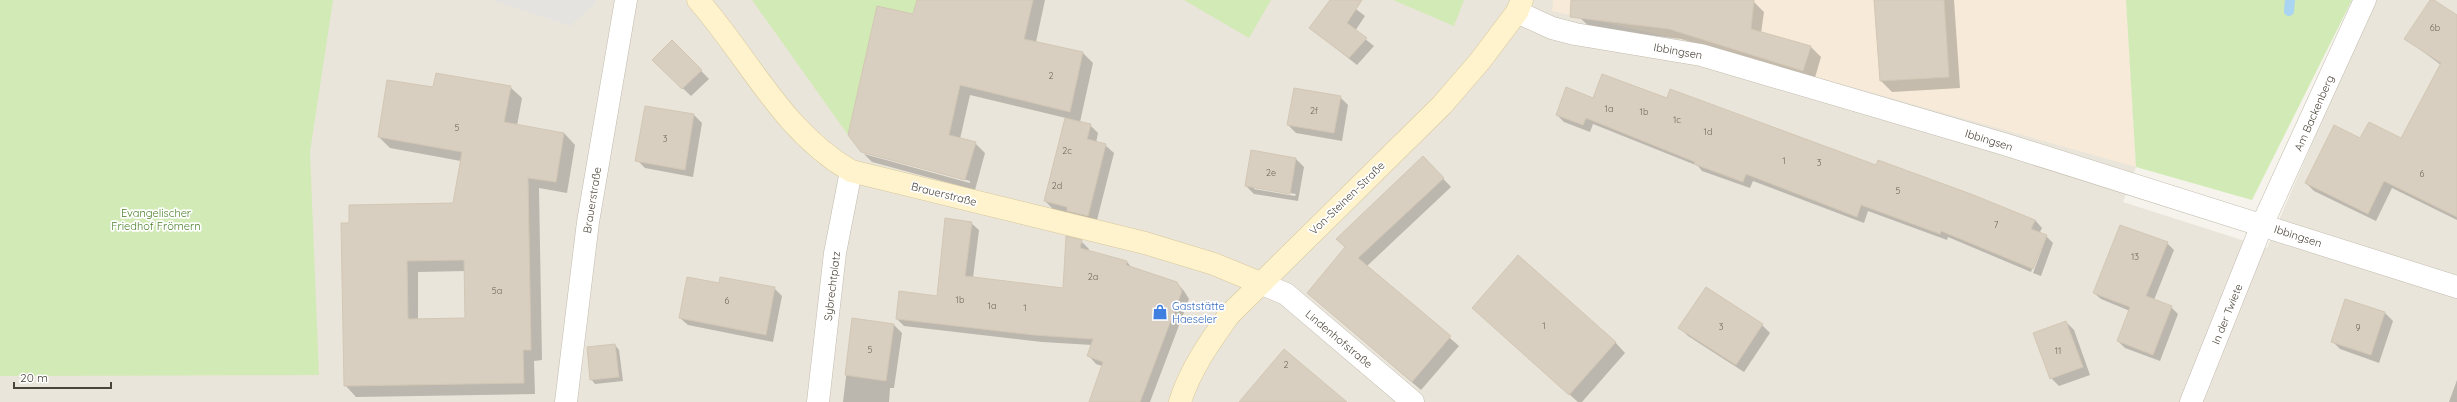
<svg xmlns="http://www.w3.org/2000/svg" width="2457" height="402" font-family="Quicksand,sans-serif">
	<rect width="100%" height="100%" fill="#f6f3ec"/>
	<path fill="#eae5da" d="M0 0H2126L2136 167 2123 202 2267 248 2374 0H2457V402H0Z"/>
	<path fill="#f7ead8" d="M1553 0H2126L2136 167 1688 41 1552 11Z"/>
	<g fill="#d2eab5">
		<path d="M0 0H333L310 152 319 375 0 376Z"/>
		<path d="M752 0H917L913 14 877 6 848 135Z"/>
		<path d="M1184 0H1271L1249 38Z"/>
		<path d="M1393 0H1464L1454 26Z"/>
		<path d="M2126 0H2352L2252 200 2136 167Z"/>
	</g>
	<path fill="#e5e3e0" d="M491 0H596L594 5 570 26Z"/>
	<g fill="#0003" fill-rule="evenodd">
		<path d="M918 0H1045L1036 42 1083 53 1093 63 1080 122 1090 125 1098 133 1096 143 1105 145 1114 153 1096 224 1076 219 1071 214 1053 209 1045 201 1066 118 970 95 960 139 975 143 985 153 975 190 872 162 864 154 970 183V181L862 152 914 15Z"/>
		<path d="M1331 0H1344L1365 16 1355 31 1374 46 1357 65 1310 28Z"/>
		<path d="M1582 0 1753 1 1764 12 1761 33 1810 46 1821 57 1814 81 1681 39 1591 28 1580 18Z"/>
		<path d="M1875 0H1954L1960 88 1892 92 1881 81Z"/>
		<path d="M2431 0 2457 16V220L2392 188 2376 221 2314 191 2306 183 2361 140H2402L2441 65 2406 39Z"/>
		<path d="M672 41 709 79 691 96 653 60Z"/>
		<path d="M510 87 522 98 517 126 564 133 575 145 567 193 539 188 542 360 534 361 535 394 356 397 345 385 342 224 454 204 461 161 390 148 379 137 434 88ZM466 271V319L418 320V272Z"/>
		<path d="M1340 97 1348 105 1342 141 1296 133 1288 125Z"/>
		<path d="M1594 99 1667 100 1877 166 2035 220 2042 228 2039 234 2046 236 2053 243 2041 276 2033 273 2046 238H2044L2031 272 1948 237 1947 240 1868 211 1864 223 1753 181 1750 188 1702 171 1698 166 1593 124 1590 132 1564 122 1557 115Z"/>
		<path d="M646 107 694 115 702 123 693 177 645 168 637 160Z"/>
		<path d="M1252 151 1296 159 1304 167 1298 201 1254 194 1246 186ZM1254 187 1296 194 1295 196 1254 189Z"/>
		<path d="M1431 166 1451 187 1367 266 1459 346 1421 390 1317 301Z"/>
		<path d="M971 223 979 230 973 278 1064 289 1081 241 1089 249 1088 251 1127 262 1132 268 1177 283 1184 291 1189 299 1150 402H1090L1102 366 1096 364 1089 356 1092 345 1042 342 904 326 897 319 938 297Z"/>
		<path d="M2167 243 2174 250 2154 300 2171 307 2178 314 2160 361 2125 348 2118 341 2130 311 2101 299 2094 293Z"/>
		<path d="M720 284 774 288 782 296 773 342 688 325 680 318Z"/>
		<path d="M1707 288 1762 325 1770 333 1744 372 1688 336 1680 328Z"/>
		<path d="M2346 300 2385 313 2393 321 2379 363 2340 349 2332 341Z"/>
		<path d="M1473 308 1615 342 1625 353 1582 402H1578Z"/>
		<path d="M853 319 894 325 902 333 894 388H890L889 402H843Z"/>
		<path d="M2066 322 2074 330 2090 375 2059 386 2051 378Z"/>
		<path d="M615 345 619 350 623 381 595 384 591 379Z"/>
		<path d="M2457 380V402H2449Z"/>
	</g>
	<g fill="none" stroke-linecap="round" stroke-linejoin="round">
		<path stroke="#a9d4f2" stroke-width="10" d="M2289 11 2290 0"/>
	</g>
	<g fill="#d8cfc1" stroke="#d3c7b4" fill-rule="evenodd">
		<path d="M917 0H1033L1024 39 1083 52 1070 112 960 85 949 135 976 142 965 180 861 152 848 135 877 6 913 14Z"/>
		<path d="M1330 0H1362L1347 23 1367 38 1349 58 1309 28Z"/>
		<path d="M1571 0H1754L1751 29 1811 46 1803 71 1669 29 1570 17Z"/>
		<path d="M1874 0H1944L1949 77 1880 81Z"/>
		<path d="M2430 0H2434L2457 15V217L2384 181 2368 214 2305 183 2334 125 2360 138 2369 122 2401 138 2441 63 2404 39Z"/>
		<path d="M672 40 702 70 682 89 652 60Z"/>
		<path d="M436 73 511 86 504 122 564 133 556 182 528 178 531 350H523L524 383 344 386 341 223H349V205L453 203 462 152 378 137 387 80 433 87ZM464 260 465 318 408 319 407 261Z"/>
		<path d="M1602 74 1667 98 1670 89 1876 165 1878 160 1971 194 2035 220 2031 229 2047 235 2033 269 1941 231 1940 234 1861 205 1857 217 1746 174 1743 182 1694 164 1695 162 1586 118 1583 125 1556 115 1566 87 1593 98Z"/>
		<path d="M1294 88 1341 96 1334 133 1287 125Z"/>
		<path d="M645 106 694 114 685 170 635 161Z"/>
		<path d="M1065 118 1091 124 1087 139 1106 144 1088 216 1067 211V207L1044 201Z"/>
		<path d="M1251 150 1296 158 1290 194 1245 186Z"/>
		<path d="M1423 156 1444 178 1358 258 1451 336 1412 382 1307 293 1345 247 1336 239Z"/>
		<path d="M945 218 972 222 965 276 1063 288 1066 236 1082 240 1080 248 1127 261 1126 265 1177 282 1182 291 1140 402H1089L1103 362 1087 356 1093 339 1034 335 896 319 899 291 937 296Z"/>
		<path d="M2120 225 2168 242 2146 296 2172 306 2153 355 2117 341 2130 307 2093 293Z"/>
		<path d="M1518 255 1616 342 1569 395 1472 308Z"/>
		<path d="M687 277 719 283 720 277 775 287 766 335 679 318Z"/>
		<path d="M1706 287 1763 324 1736 365 1678 328Z"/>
		<path d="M2345 299 2385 312 2371 355 2331 342Z"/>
		<path d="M852 318 894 324 886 381 845 375Z"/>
		<path d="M2066 321 2083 367 2050 379 2033 333Z"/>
		<path d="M615 344 619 377 590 380 587 347Z"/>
		<path d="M1284 349 1347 402H1239Z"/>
	</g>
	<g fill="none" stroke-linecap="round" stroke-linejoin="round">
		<g stroke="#c2bbae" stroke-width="23">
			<g id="minor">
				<path d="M1260 283 1286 294 1413 402"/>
				<path d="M566 402 588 222 626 0"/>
				<path d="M818 402 835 253 851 171"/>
				<path d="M2191 402 2262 225 2365 0"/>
			</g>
		</g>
		<g stroke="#c2bbae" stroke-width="23">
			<path id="tertiary" d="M1517 12 1552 28 1575 34 1701 55 2004 144 2457 287"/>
		</g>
		<g stroke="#d6c79b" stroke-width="23">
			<g id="secondary">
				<path d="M698 0C749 58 782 131 851 171L1145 243 1214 264 1260 283"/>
				<path d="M1180 402C1190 370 1209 343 1229 315L1442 105 1480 61 1517 12 1522 0"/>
			</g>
		</g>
		<use href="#minor" stroke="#fff" stroke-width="22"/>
		<use href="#tertiary" stroke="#fff" stroke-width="22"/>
		<use href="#secondary" stroke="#fff3cd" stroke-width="22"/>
	</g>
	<defs>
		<g id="shop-bare" transform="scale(1.2)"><path d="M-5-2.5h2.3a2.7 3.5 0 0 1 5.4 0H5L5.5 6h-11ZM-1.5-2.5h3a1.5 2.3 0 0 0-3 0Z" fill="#3f7fe0" stroke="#fff" stroke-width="2.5" paint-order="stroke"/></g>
	</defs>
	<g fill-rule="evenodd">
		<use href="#shop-bare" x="1160" y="312"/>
	</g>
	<g text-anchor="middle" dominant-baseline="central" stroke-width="3.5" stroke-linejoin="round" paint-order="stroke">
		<g font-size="9" fill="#6e675b">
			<text x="2435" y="27">6b</text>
			<text x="1051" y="75">2</text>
			<text x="1609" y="108">1a</text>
			<text x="1314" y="110">2f</text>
			<text x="1644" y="111">1b</text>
			<text x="1677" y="119">1c</text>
			<text x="457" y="127">5</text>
			<text x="1708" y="131">1d</text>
			<text x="665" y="138">3</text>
			<text x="1067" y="150">2c</text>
			<text x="1784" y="160">1</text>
			<text x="1819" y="162">3</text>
			<text x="1271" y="172">2e</text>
			<text x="2422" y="173">6</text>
			<text x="1057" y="185">2d</text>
			<text x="1898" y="190">5</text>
			<text x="1996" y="224">7</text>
			<text x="2135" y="256">13</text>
			<text x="1093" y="276">2a</text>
			<text x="497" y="290">5a</text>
			<text x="960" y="299">1b</text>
			<text x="727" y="300">6</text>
			<text x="992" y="305">1a</text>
			<text x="1025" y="307">1</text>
			<text x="1544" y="325">1</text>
			<text x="1721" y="326">3</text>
			<text x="2358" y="327">9</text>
			<text x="870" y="349">5</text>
			<text x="2058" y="350">11</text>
			<text x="1286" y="364">2</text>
		</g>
		<g font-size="11" fill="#4b4439" stroke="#fff">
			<text transform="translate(1678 51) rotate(10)">Ibbingsen</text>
			<text transform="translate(2314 113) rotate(-66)">Am Backenberg</text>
			<text transform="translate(1989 140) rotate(17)">Ibbingsen</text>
			<text transform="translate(944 194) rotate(14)">Brauerstraße</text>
			<text transform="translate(1347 198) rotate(-44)">Von-Steinen-Straße</text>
			<text transform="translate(592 200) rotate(-81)">Brauerstraße</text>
			<text transform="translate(2298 236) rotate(18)">Ibbingsen</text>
			<text transform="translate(832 286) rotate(-83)">Sybrechtplatz</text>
			<text transform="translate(2227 314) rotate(-68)">In der Twiete</text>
			<text transform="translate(1339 339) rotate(40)">Lindenhofstraße</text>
		</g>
		<g font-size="11" fill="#4a7f2a" stroke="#fff">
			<text x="156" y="213">Evangelischer<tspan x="156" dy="13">Friedhof Frömern</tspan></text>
		</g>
		<g font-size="11" fill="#366cbe" stroke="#fff" text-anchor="start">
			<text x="1172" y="306">Gaststätte<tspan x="1172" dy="13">Haeseler</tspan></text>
		</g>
	</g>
	<path d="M14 382v6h97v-6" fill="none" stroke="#4b4439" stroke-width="2"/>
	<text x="20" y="382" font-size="12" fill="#4b4439" stroke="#ffffff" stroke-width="3" paint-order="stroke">20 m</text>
</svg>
